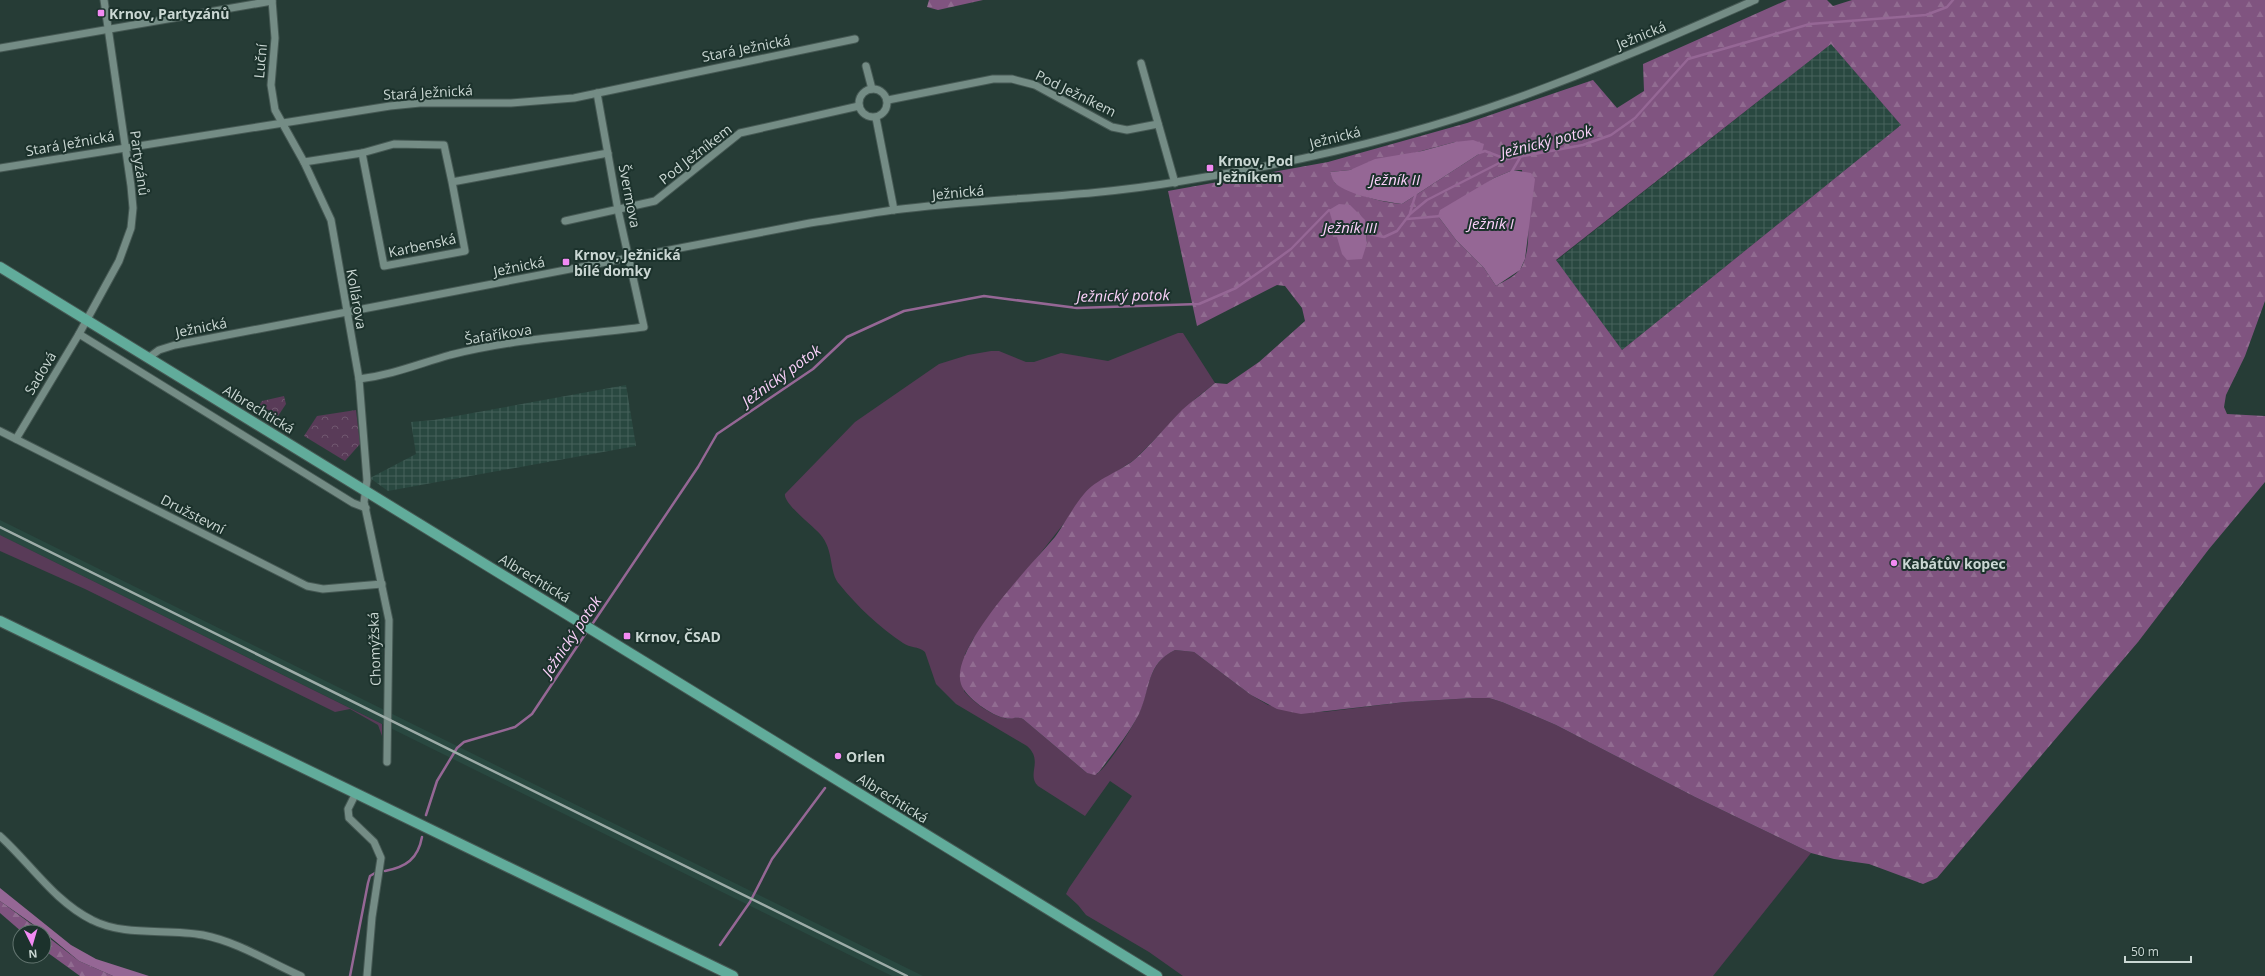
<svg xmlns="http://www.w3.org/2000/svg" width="2265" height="976" font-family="'Open Sans',sans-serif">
	<defs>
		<pattern id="industrial-grid" width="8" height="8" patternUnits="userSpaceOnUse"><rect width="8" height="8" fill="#294840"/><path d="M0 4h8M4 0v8" fill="none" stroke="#47625b"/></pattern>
		<pattern id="forest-firs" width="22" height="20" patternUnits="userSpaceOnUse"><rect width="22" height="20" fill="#805480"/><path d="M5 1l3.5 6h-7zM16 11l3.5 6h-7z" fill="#916c91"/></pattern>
		<pattern id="park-crowns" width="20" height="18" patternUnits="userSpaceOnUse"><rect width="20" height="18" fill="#593b58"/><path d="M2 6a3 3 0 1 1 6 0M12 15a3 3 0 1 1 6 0" fill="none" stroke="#70576f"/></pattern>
	</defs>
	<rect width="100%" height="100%" fill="#263c36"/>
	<path fill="#294840" d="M0 520 453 744 923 976H892L457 761 0 535Z"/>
	<g fill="url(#industrial-grid)">
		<path d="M1831 44 1901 125 1622 350 1556 261Z"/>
		<path d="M626 385 636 446 388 491 370 478 416 454 411 422 434 420Z"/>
	</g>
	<g fill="#593b58">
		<path d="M1178 333H1183L1215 383 1195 399 1134 460 1116 472 1069 517 973 639 965 654 964 691C973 702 989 714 1004 718 1011 720 1015 715 1023 719L1087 773 1097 774C1110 763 1134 726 1140 711 1150 686 1148 663 1175 650L1194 652 1251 695 1268 705 1324 712 1405 702 1473 698H1489L1502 702 1556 725 1695 797 1811 853 1713 976H1183L1149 952 1086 915 1078 905 1066 894 1069 888 1132 796 1110 781 1085 816 1038 786C1026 774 1044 761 1027 746L956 704 936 684 925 652C918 646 910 648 903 643 880 628 857 606 840 585 828 572 835 551 820 534 813 526 783 503 785 494L855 422 939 364 968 355 991 351H999L1026 362H1034L1061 353 1108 361Z"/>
		<path d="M0 535 382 724V736L378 725 350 709 335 712 85 589 0 551Z"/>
	</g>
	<g fill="url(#forest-firs)" fill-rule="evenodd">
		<path d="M929 0H983L938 10 927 7Z"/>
		<path d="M1787 0H1827L1833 6 1852 0H2265V301L2245 356 2226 395 2224 407 2227 414 2265 416V482L2209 549 2138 642 1937 878 1923 884 1869 864 1834 859 1811 853 1695 797 1556 725 1502 702 1489 698H1473L1405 702 1301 714 1291 712 1277 709 1251 695 1194 652 1175 650C1146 664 1151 688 1139 714 1128 735 1113 753 1099 772L1095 775 1087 773 1023 719C1015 716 1012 720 1005 718 992 716 965 697 961 684 949 649 1032 564 1055 537 1065 523 1073 507 1084 494 1096 479 1119 472 1134 460 1151 445 1166 426 1182 410 1193 400 1205 392 1215 383L1227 384 1259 362 1305 321 1302 308 1285 286 1277 285 1197 326 1168 191 1328 162 1467 123 1593 80 1617 108 1644 91 1643 64ZM1831 44 1901 125 1622 350 1556 260ZM1455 142 1482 152 1402 204C1377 202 1357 194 1335 183L1330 172 1350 170ZM1513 170H1522C1525 196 1535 245 1521 268 1516 276 1504 281 1496 286L1484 268 1456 240 1438 216 1494 178ZM1365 220 1367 242 1347 260Z"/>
		<path d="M0 901 42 932H22L0 913Z"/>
		<path d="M44 934 79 961 113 976H80L44 950Z"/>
	</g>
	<g fill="url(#park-crowns)">
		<path d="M284 396 286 404 276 419 258 408 262 401Z"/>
		<path d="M356 410 360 444 345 461 304 436 317 416Z"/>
	</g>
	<g fill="#956795">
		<path d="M1473 140 1484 144 1482 152 1402 204C1385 202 1348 195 1335 183 1333 181 1331 175 1330 172L1350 170 1375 159 1422 151 1455 142Z"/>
		<path d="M1513 170 1531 173 1535 179 1525 259 1520 270 1496 286 1484 268 1456 240 1438 216 1440 210 1494 178Z"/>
		<path d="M1339 204 1350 205 1365 220 1367 243 1362 259 1347 260 1342 254 1329 210Z"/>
		<path d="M0 888 71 945 96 959 149 976H113L79 961 44 932 0 901Z"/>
	</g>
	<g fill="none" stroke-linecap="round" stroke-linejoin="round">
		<g stroke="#956795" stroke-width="2.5">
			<path d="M1479 153 1485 151 1506 159"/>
			<path d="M1511 173 1521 156"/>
			<path d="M1410 213 1416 193"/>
			<path d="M1407 219 1441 216"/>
			<path d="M1364 233 1384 237 1397 231 1410 214 1427 200 1507 159 1583 145 1611 135 1635 118 1688 59 1810 24 1926 15 1947 7 1953 0"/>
			<path d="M591 626 698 467 717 434 813 369 847 337 904 311 984 296 1077 308 1199 304 1236 288 1265 268 1291 249 1329 210 1331 211"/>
			<path d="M426 815 437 781 457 748 464 742 515 727 532 714 588 630"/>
			<path d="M385 871C406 867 418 859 422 837"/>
			<path d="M720 945 750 902 772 859 825 788"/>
			<path d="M350 976 368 883 370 876 375 873"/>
		</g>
		<g stroke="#465954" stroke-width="9">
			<g id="minor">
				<path d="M272 0 275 38 271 85 275 110 304 162 331 220 359 379 367 480 364 502 389 620 387 762"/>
				<path d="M0 48 272 1"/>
				<path d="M1141 63 1175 183"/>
				<path d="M866 66 872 89"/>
				<circle cx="873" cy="103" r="14"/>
				<path d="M888 100 993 79H1012L1035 85 1112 127 1127 130 1158 124"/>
				<path d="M876 118 894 210"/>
				<path d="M304 162 362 153"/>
				<path d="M0 168 390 106 420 103H511L574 98 855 39"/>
				<path d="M452 182 444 145 394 144 362 153 384 266 465 251 452 182 608 153"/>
				<path d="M565 221 655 201 740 133 859 106"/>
				<path d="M79 334 353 503 366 508"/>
				<path d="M148 358 159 350 175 345 810 223C838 219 865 214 893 210 987 198 1082 198 1176 182 1290 164 1405 138 1514 99 1596 70 1675 35 1755 0"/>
				<path d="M359 379C392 375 418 364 450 355 513 339 580 335 644 327L618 210 597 93"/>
				<path d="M0 431 307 586 323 589 382 584"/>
				<path d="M16 439 79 334 119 261 131 228 133 208 131 186 104 0"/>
				<path d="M356 793 348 809 349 818 374 842 381 858 372 917 367 976"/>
				<path d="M0 836C30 863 55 902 92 920 125 937 167 928 203 935 238 942 269 962 301 976"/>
			</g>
		</g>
		<g stroke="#465954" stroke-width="12">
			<g id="major">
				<path d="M0 267 1157 976"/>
				<path d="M0 621 733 976"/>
			</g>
		</g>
		<use href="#minor" stroke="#748c85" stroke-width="7"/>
		<use href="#major" stroke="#61ac9b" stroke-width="10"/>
		<path stroke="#9daca8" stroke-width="2.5" d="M0 527 907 976"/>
	</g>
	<g fill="#f28af3" stroke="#1c322c" stroke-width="1.5">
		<rect x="97" y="9" width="8" height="8" rx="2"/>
		<rect x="1206" y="164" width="8" height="8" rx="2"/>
		<rect x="562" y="258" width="8" height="8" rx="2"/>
		<circle cx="1894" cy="563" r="4"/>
		<rect x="623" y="632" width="8" height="8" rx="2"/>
		<circle cx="838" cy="756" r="4"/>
	</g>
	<g text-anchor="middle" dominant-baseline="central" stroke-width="4" stroke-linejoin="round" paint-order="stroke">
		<g font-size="14" font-weight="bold" fill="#cad7d3" stroke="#1c322c" text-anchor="start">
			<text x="109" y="13">Krnov, Partyzánů</text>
			<text x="1218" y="160">Krnov, Pod<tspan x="1218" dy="16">Ježníkem</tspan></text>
			<text x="574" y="254">Krnov, Ježnická<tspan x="574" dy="16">bílé domky</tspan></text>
			<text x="1902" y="563">Kabátův kopec</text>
			<text x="635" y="636">Krnov, ČSAD</text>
			<text x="846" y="756">Orlen</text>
		</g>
		<g font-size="14" fill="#cad7d3" stroke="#1c322c">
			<text transform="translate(1641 35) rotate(-22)">Ježnická</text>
			<text transform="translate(746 48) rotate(-11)">Stará Ježnická</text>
			<text transform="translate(260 61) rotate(-85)">Luční</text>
			<text transform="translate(428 92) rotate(-3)">Stará Ježnická</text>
			<text transform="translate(1076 93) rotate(26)">Pod Ježníkem</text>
			<text transform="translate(1335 137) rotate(-14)">Ježnická</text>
			<text transform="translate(70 143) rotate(-10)">Stará Ježnická</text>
			<text transform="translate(695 154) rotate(-38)">Pod Ježníkem</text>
			<text transform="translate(140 163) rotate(82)">Partyzánů</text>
			<text transform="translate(958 192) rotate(-5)">Ježnická</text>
			<text transform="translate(630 196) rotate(79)">Švermova</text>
			<text transform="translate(422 245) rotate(-12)">Karbenská</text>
			<text transform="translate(519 266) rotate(-11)">Ježnická</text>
			<text transform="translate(357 299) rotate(80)">Kollárova</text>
			<text transform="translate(201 327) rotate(-11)">Ježnická</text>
			<text transform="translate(498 334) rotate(-9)">Šafaříkova</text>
			<text transform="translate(40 373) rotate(-59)">Sadová</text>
			<text transform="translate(259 409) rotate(31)">Albrechtická</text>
			<text transform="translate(193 514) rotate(27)">Družstevní</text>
			<text transform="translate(535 578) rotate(31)">Albrechtická</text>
			<text transform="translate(374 649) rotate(-92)">Chomýžská</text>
			<text transform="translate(893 798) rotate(32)">Albrechtická</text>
		</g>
		<g font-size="15" font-style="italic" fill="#fbd1fa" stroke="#1c322c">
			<text transform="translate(1546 141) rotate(-14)">Ježnický potok</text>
			<text x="1395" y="179">Ježník II</text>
			<text x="1491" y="223">Ježník I</text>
			<text x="1350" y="227">Ježník III</text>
			<text transform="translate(1123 295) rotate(-1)">Ježnický potok</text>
			<text transform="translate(781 375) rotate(-36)">Ježnický potok</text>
			<text transform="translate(571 636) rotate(-56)">Ježnický potok</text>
		</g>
	</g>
	<g transform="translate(32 944) rotate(175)"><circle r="19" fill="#1c322c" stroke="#62746f"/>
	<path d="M0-3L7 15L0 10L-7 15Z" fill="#f28af3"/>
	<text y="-6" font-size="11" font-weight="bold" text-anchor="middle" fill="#cad7d3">N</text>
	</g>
	<path d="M2125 956v6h66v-6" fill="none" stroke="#cad7d3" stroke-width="2"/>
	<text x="2131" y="956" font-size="12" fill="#cad7d3" stroke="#1c322c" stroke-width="3" paint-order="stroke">50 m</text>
</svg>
